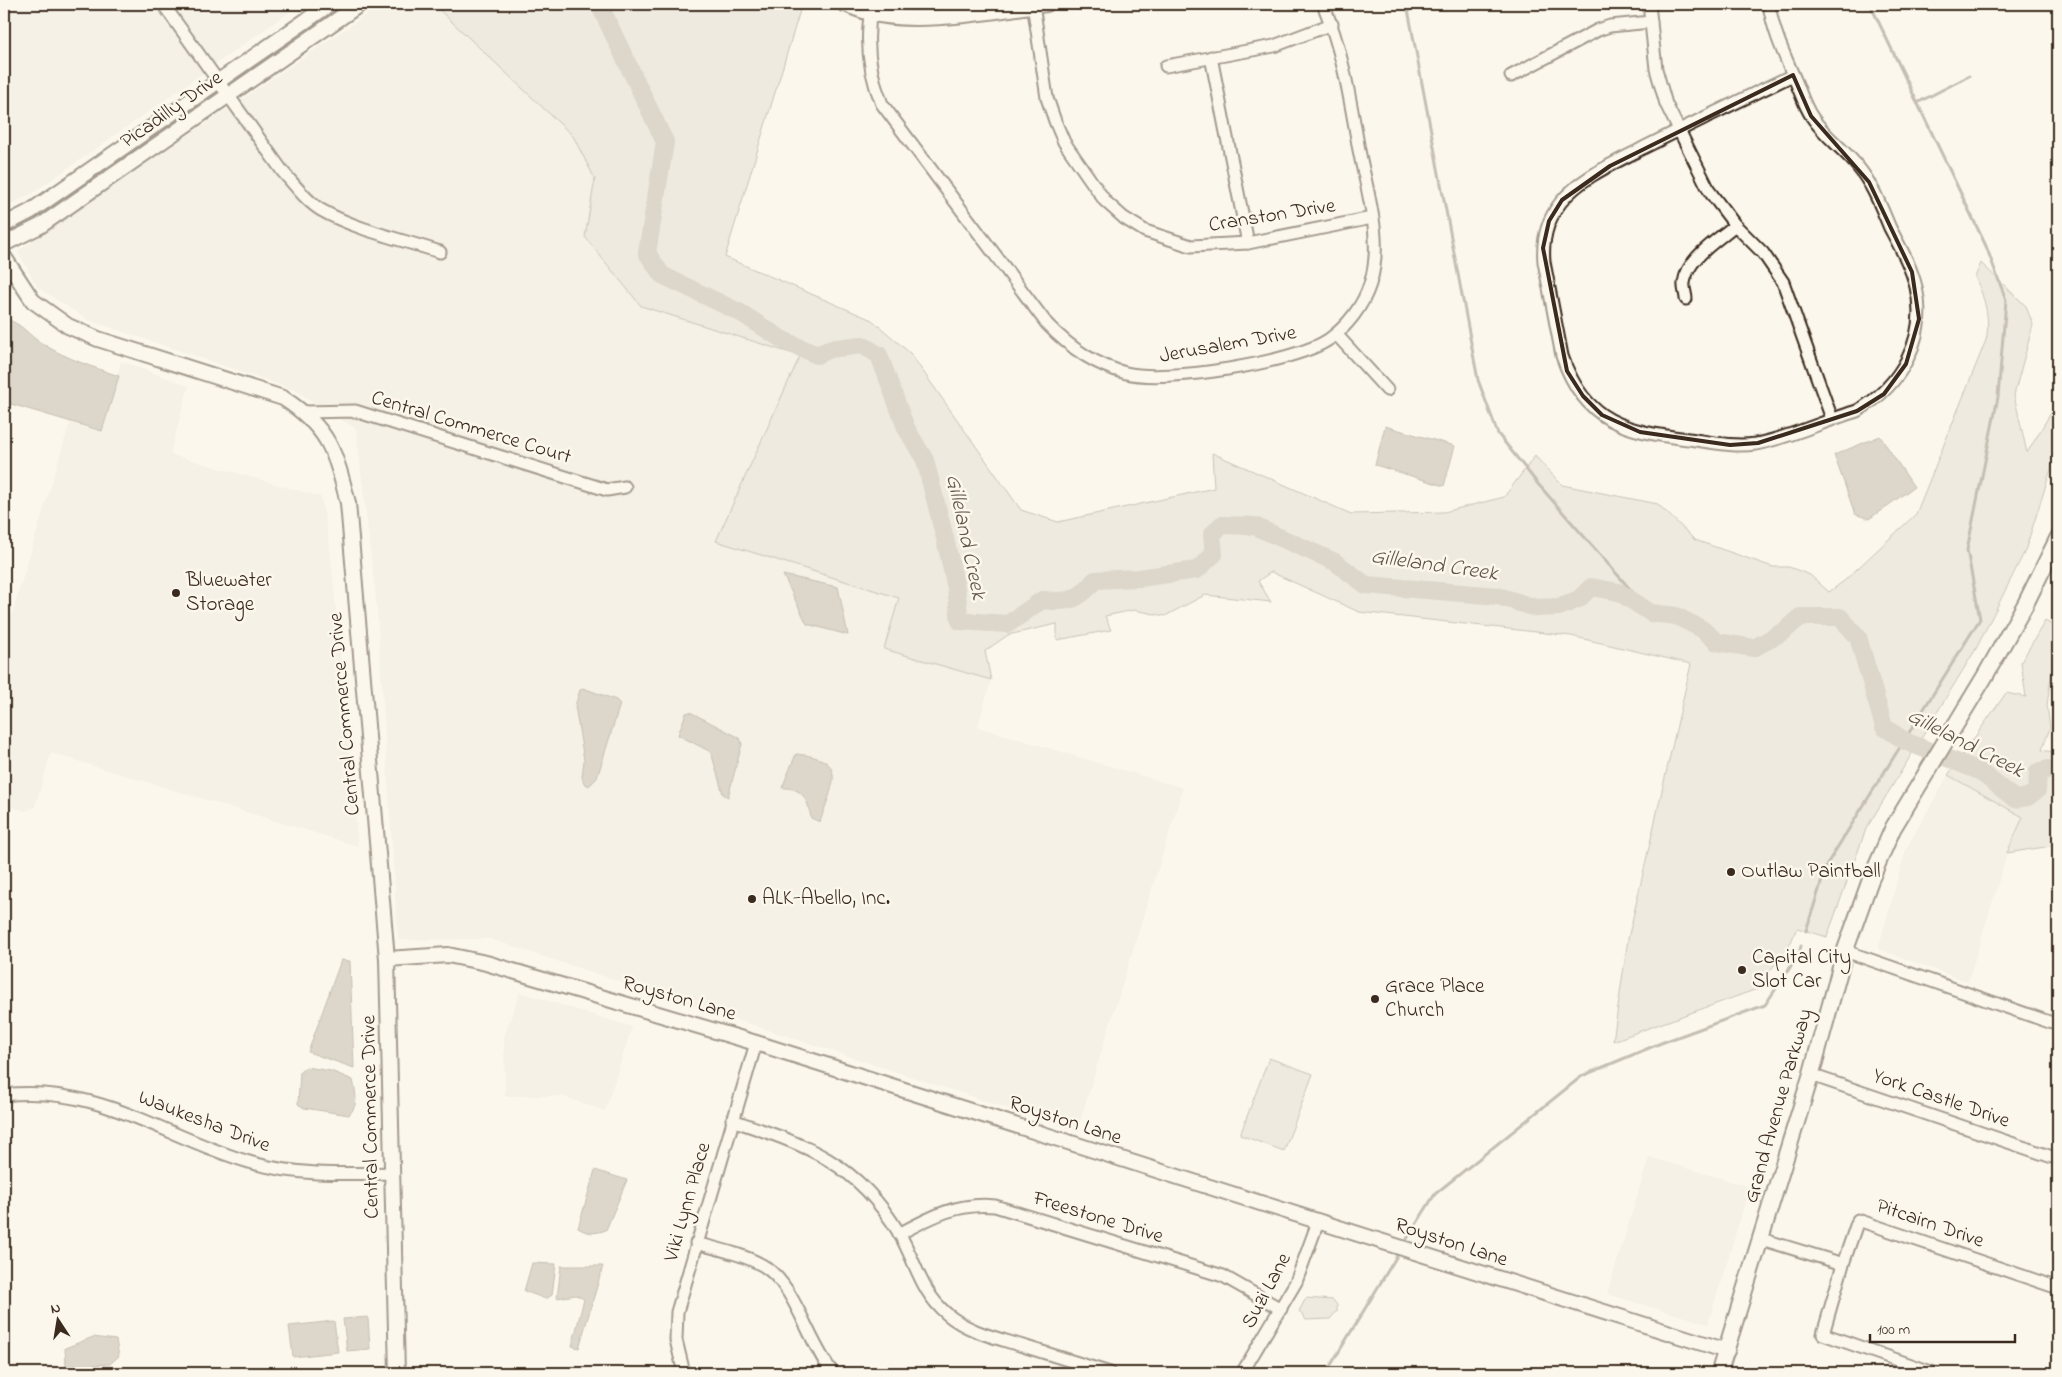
<svg xmlns="http://www.w3.org/2000/svg" width="2062" height="1377" font-family="'Indie Flower',sans-serif">
	<rect width="100%" height="100%" fill="#fbf7ec"/>
	<filter id="ink" filterUnits="userSpaceOnUse"><feTurbulence type="fractalNoise" baseFrequency=".02" numOctaves="2"/><feDisplacementMap in="SourceGraphic" scale="10" xChannelSelector="R" yChannelSelector="G"/><feConvolveMatrix kernelMatrix="1 2 1 2 8 2 1 2 1" color-interpolation-filters="sRGB"/></filter>
	<g filter="url(#ink)">
		<g fill="#ede8dd">
			<path d="M4 4H301L33 193 4 208Z"/>
			<path d="M382 4H433L573 136 595 179 585 238 641 306 801 356 716 541 900 598 884 649 991 680 978 727 1183 788 1077 1131 490 939 398 940 377 609 356 429 295 390 88 320 37 287 18 251Z"/>
			<path d="M121 361 189 386 170 454 321 497 330 546 358 846 51 753 35 807 25 811 4 804V640L70 422 101 431Z"/>
			<path d="M1948 775 2023 817 2008 851 1968 982 1878 949 1906 849Z"/>
			<path d="M520 992 632 1027 605 1111 561 1096H505L504 1036Z"/>
			<path d="M1649 1157 1750 1187 1708 1324 1607 1294Z"/>
		</g>
		<g fill="#dfd9ce" stroke="#8d8276">
			<path d="M433 4H802L725 257 872 320 910 353 1021 510 1058 522 1214 488 1212 453 1351 514 1444 512 1504 497 1535 456 1562 485 1658 504 1695 540 1773 567H1789L1810 575 1829 592 1844 581 1916 514 1986 340C1991 319 1984 296 1975 277L1981 263 2026 306 2033 325 2014 395 2027 453 2058 401V447L2025 551 1977 647 1866 829 1827 937 1797 928 1791 942 1757 989 1613 1041 1628 939 1691 664 1571 636 1359 612 1271 572 1258 581 1271 602 1205 595 1165 616 1134 610 1105 616 1111 630 1057 640V624L1008 635 985 651 991 680 884 649 899 598 716 541 800 356 641 306 585 237 595 179 573 136Z"/>
			<path d="M2045 621 2058 628 2047 705 2050 728 2042 750 2058 753V845L2007 853 2023 817 1948 775 2006 693 2026 697 2021 662Z"/>
			<path d="M1269 1058 1313 1074 1284 1151 1240 1135Z"/>
			<path d="M1306 1298 1333 1300 1337 1305V1311L1330 1319 1306 1320 1299 1311Z"/>
		</g>
		<g fill="#b6aea2" stroke="#85796d">
			<path d="M4 318C25 325 26 334 43 344 67 359 93 367 119 376L102 431 4 402Z"/>
			<path d="M1385 426 1455 446 1444 486 1375 465Z"/>
			<path d="M1880 436 1914 487 1869 519 1855 514 1834 455Z"/>
			<path d="M783 575 838 587 848 635 807 624Z"/>
			<path d="M583 688 616 700 620 704 597 778 589 786 584 783 582 777 584 760 575 706 580 690Z"/>
			<path d="M690 712 740 738 742 744 728 797 723 794 711 752 678 735 686 713Z"/>
			<path d="M796 754C851 759 832 784 820 822L811 818C808 799 802 787 782 788Z"/>
			<path d="M341 960 350 961 354 1068 308 1052Z"/>
			<path d="M306 1067 331 1071 353 1080C356 1094 359 1104 349 1115L304 1108 298 1104 300 1072Z"/>
			<path d="M595 1170 627 1180 606 1230C595 1234 588 1234 578 1228Z"/>
			<path d="M532 1263 556 1264 552 1295 546 1299 524 1291Z"/>
			<path d="M561 1266H603L579 1348 572 1346 584 1299 576 1295 557 1298Z"/>
			<path d="M368 1317 370 1349 347 1351 343 1319Z"/>
			<path d="M334 1321 338 1352 293 1357 289 1326Z"/>
			<path d="M93 1337 116 1340 119 1356 110 1364 66 1367 65 1348Z"/>
		</g>
		<g fill="none" stroke-linecap="round" stroke-linejoin="round">
			<g stroke="#85796d" stroke-width="3">
				<path d="M1407 4 1478 380 1498 434 1538 484 1651 613"/>
				<path d="M1917 103 1969 76"/>
				<path d="M1806 931 1827 864 1980 619 1967 550 1998 397 2006 300 1986 246 1870 4"/>
				<path d="M1407 1239 1435 1194 1582 1076 1661 1043 1765 1005 1799 954 1801 946"/>
				<path d="M1326 1373 1398 1254"/>
			</g>
			<path stroke="#b6aea2" stroke-width="18" d="M599 4 665 142 647 253 662 275 741 313 783 340 817 355 829 349 862 345 879 355 906 428 925 460 945 538 956 588 960 621 1008 624 1042 600C1069 603 1078 601 1095 580L1139 578 1197 570 1214 554 1212 535 1221 525 1254 526 1335 562 1366 585 1498 596 1536 608 1559 607 1579 599 1591 587 1619 592 1651 613 1676 616 1702 629 1717 642 1754 648 1784 631 1800 617H1840L1858 637 1884 727 1905 741 1979 771 2015 799 2028 797 2037 790 2038 772 2049 769 2058 771"/>
			<g stroke="#3b2a1e" stroke-width="15">
				<g id="minor">
					<path d="M163 4 283 172C295 185 306 201 321 210 354 229 403 240 440 252"/>
					<path d="M872 4C865 39 868 71 882 104L1047 324C1069 347 1094 365 1126 373 1166 383 1293 363 1328 340 1347 327 1363 306 1370 284 1384 241 1367 192 1359 150 1350 100 1343 51 1323 4"/>
					<path d="M1033 4 1047 98 1055 121 1064 142 1105 201 1124 218 1145 231 1191 246 1248 243 1372 218"/>
					<path d="M1649 4 1656 69 1666 104 1710 192 1735 225 1763 253 1783 282 1832 419"/>
					<path d="M1769 4C1773 32 1785 56 1796 82 1801 94 1805 107 1812 117 1825 137 1844 149 1858 167 1873 185 1881 207 1890 228 1900 247 1911 266 1916 287 1928 338 1901 386 1857 411 1827 420 1786 439 1756 444 1733 447 1711 442 1688 439 1625 431 1585 423 1562 356L1544 262C1542 240 1547 220 1561 202 1581 177 1615 163 1643 148 1693 123 1743 99 1793 75"/>
					<path d="M1211 57 1248 243"/>
					<path d="M1166 66 1274 46 1332 24"/>
					<path d="M1511 76 1598 30 1610 26 1651 22"/>
					<path d="M1686 299C1686 294 1683 288 1684 283 1687 258 1718 240 1735 225"/>
					<path d="M1336 334 1387 390"/>
					<path d="M304 412 355 411 607 490 625 487"/>
					<path d="M1845 951 2058 1025"/>
					<path d="M1811 1075 2058 1159"/>
					<path d="M4 1095C99 1084 164 1137 249 1162 296 1176 345 1174 392 1173"/>
					<path d="M732 1120C806 1145 857 1162 899 1233 916 1262 920 1291 947 1314 968 1332 997 1338 1023 1346 1052 1355 1081 1364 1110 1373"/>
					<path d="M899 1234C931 1217 958 1202 995 1206L1223 1276 1281 1309"/>
					<path d="M1761 1239 1843 1264 1858 1220 2058 1288"/>
					<path d="M696 1243C718 1249 742 1254 762 1265 795 1283 808 1343 833 1373"/>
					<path d="M1843 1264 1823 1334 1934 1373"/>
					<path d="M684 1373 676 1340 677 1312 756 1043"/>
					<path d="M1242 1373 1296 1282 1318 1222"/>
				</g>
			</g>
			<g stroke="#3b2a1e" stroke-width="18">
				<g id="tertiary">
					<path d="M844 4C853 7 861 11 870 13 920 26 995 10 1047 4"/>
					<path d="M4 225 31 211 330 4"/>
					<path d="M4 244 40 226 360 4"/>
					<path d="M4 257 33 301 68 326 98 339 283 398C329 428 335 451 348 503L387 959 397 1373"/>
					<path d="M387 959 448 955 486 963 756 1043 1727 1351"/>
				</g>
			</g>
			<g stroke="#3b2a1e" stroke-width="19">
				<path id="secondary" d="M1719 1373 1811 1075 1845 951 1870 881 1893 828 1985 676 2025 605 2058 538"/>
			</g>
			<use href="#minor" stroke="#fbf7ec" stroke-width="11"/>
			<use href="#tertiary" stroke="#fbf7ec" stroke-width="14"/>
			<use href="#secondary" stroke="#fbf7ec" stroke-width="15"/>
		</g>
	</g>
	<path d="M0 0H2062V1377H0ZM1793 75 1811 116 1869 182 1912 272 1919 319 1906 364 1884 394 1857 411 1758 443 1730 445 1640 432 1602 415 1583 396 1567 371 1543 248 1549 221 1562 200 1610 166Z" fill="#fbf7ec" fill-opacity=".55" fill-rule="evenodd"/>
	<path fill="none" stroke="#3b2a1e" stroke-width="4" stroke-linejoin="round" d="M1793 75 1811 116 1869 182 1912 272 1919 319 1906 364 1884 394 1857 411 1758 443 1730 445 1640 432 1602 415 1583 396 1567 371 1543 248 1549 221 1562 200 1610 166Z"/>
	<g fill="#3b2a1e" stroke="#fbf7ec" stroke-width="2">
		<circle cx="176" cy="593" r="5"/>
		<circle cx="1731" cy="872" r="5"/>
		<circle cx="752" cy="899" r="5"/>
		<circle cx="1742" cy="970" r="5"/>
		<circle cx="1375" cy="999" r="5"/>
	</g>
	<g text-anchor="middle" dominant-baseline="central" stroke-width="5" stroke-linejoin="round" paint-order="stroke">
		<g font-size="21" fill="#3b2a1e" stroke="#fbf7ec">
			<text transform="translate(172 110) rotate(-35)">Picadilly Drive</text>
			<text transform="translate(1272 216) rotate(-9)">Cranston Drive</text>
			<text transform="translate(1228 345) rotate(-10)">Jerusalem Drive</text>
			<text transform="translate(471 428) rotate(17)">Central Commerce Court</text>
			<text transform="translate(345 714) rotate(-95)">Central Commerce Drive</text>
			<text transform="translate(679 999) rotate(16)">Royston Lane</text>
			<text transform="translate(1941 1099) rotate(19)">York Castle Drive</text>
			<text transform="translate(1779 1106) rotate(-74)">Grand Avenue Parkway</text>
			<text transform="translate(371 1117) rotate(-91)">Central Commerce Drive</text>
			<text transform="translate(1065 1121) rotate(18)">Royston Lane</text>
			<text transform="translate(204 1122) rotate(21)">Waukesha Drive</text>
			<text transform="translate(688 1202) rotate(-74)">Viki Lynn Place</text>
			<text transform="translate(1098 1218) rotate(17)">Freestone Drive</text>
			<text transform="translate(1930 1224) rotate(19)">Pitcairn Drive</text>
			<text transform="translate(1451 1243) rotate(18)">Royston Lane</text>
			<text transform="translate(1267 1291) rotate(-62)">Suzi Lane</text>
		</g>
		<g font-size="21" fill="#3b2a1e" stroke="#fbf7ec" text-anchor="start">
			<text x="186" y="581">Bluewater<tspan x="186" dy="24">Storage</tspan></text>
			<text x="1741" y="872">Outlaw Paintball</text>
			<text x="762" y="899">ALK-Abello, Inc.</text>
			<text x="1752" y="958">Capital City<tspan x="1752" dy="24">Slot Car</tspan></text>
			<text x="1385" y="987">Grace Place<tspan x="1385" dy="24">Church</tspan></text>
		</g>
		<g font-size="22" font-style="italic" fill="#605246" stroke="#fbf7ec">
			<text transform="translate(965 537) rotate(78)">Gilleland Creek</text>
			<text transform="translate(1434 566) rotate(8)">Gilleland Creek</text>
			<text transform="translate(1965 744) rotate(27)">Gilleland Creek</text>
		</g>
	</g>
	<rect width="2062" height="1377" fill="none" stroke="#fbf7ec" stroke-width="20"/>
	<rect x="10" y="10" width="2042" height="1357" fill="none" stroke="#3b2a1e" stroke-width="2" filter="url(#ink)"/>
	<g transform="translate(58 1320) rotate(348)" stroke="#fbf7ec" stroke-width="4" paint-order="stroke">
	<path d="M0-4L9 19L0 12L-9 19Z" fill="#3b2a1e"/>
	<text y="-8" font-size="14" font-weight="bold" text-anchor="middle" fill="#3b2a1e">N</text>
	</g>
	<path d="M1870 1334v8h145v-8" fill="none" stroke="#3b2a1e" stroke-width="2.5"/>
	<text x="1877" y="1334" font-size="15" fill="#3b2a1e" stroke="#fbf7ec" stroke-width="4" paint-order="stroke">100 m</text>
</svg>
